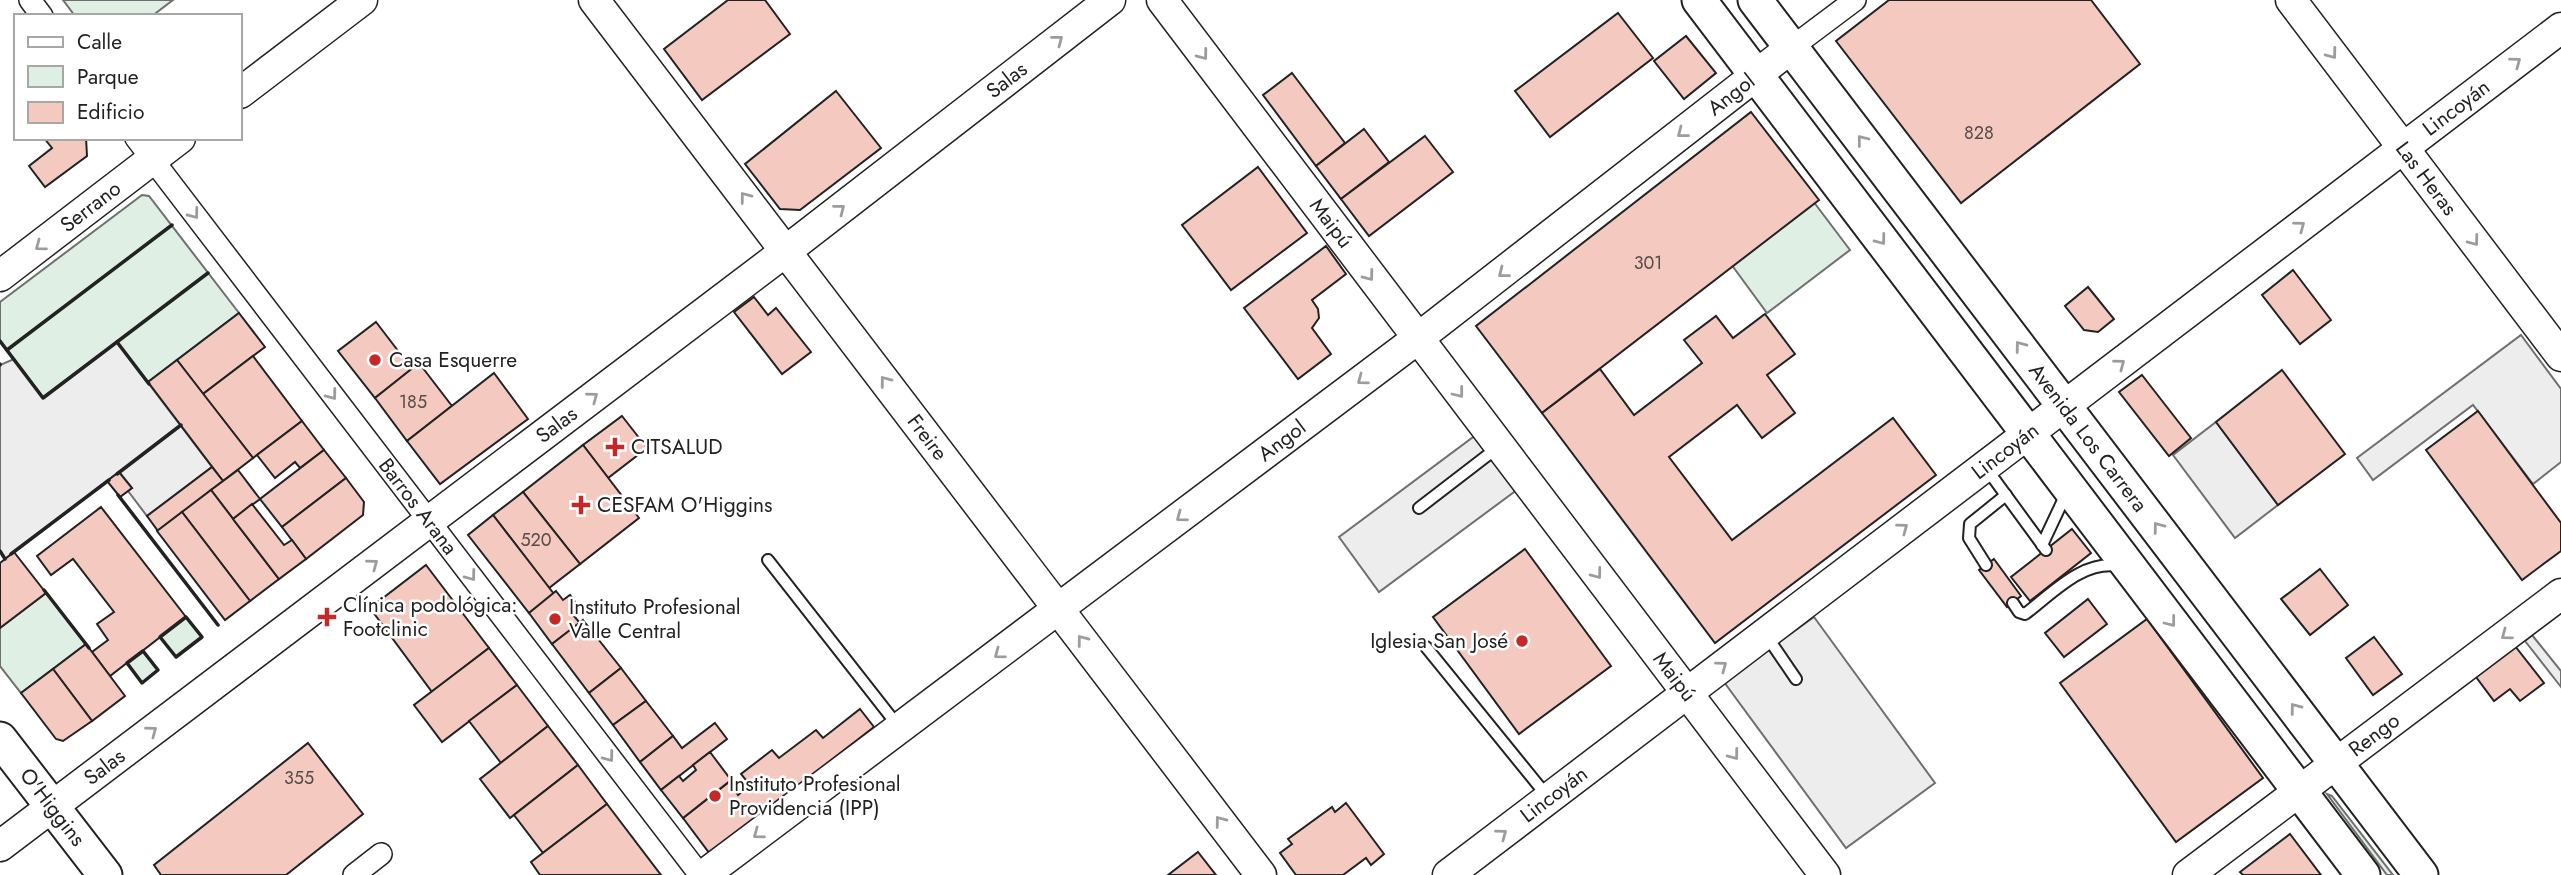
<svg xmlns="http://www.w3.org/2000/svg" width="2561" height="875" font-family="Jost,sans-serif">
	<rect width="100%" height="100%" fill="#fff"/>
	<g fill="#e0efe3" stroke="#6f6f6f" stroke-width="2">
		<path d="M63 0H173L152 16H75Z"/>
		<path d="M142 195 149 196 239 313 148 382 117 342 43 398 0 341V302Z"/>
		<path d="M1813 201 1850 250 1767 313 1731 264Z"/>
		<path d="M46 593 86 644 21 693 0 666V628Z"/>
		<path d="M186 617 202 637 176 657 160 637Z"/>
		<path d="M143 651 158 670 142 683 127 663Z"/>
		<path d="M2327 794 2332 796 2393 875H2387Z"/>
	</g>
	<g fill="#ededed" stroke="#6f6f6f" stroke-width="2">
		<path d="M2521 335 2561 389V462L2533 484 2473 405 2373 480 2357 458Z"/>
		<path d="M117 342 212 467 147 516 128 491 132 488 119 472 5 559 0 551V365L14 359 43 397Z"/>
		<path d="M2216 422 2278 505 2235 538 2173 455Z"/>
		<path d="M1492 423 1533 478 1379 592 1339 537Z"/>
		<path d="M1814 617 1935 783 1846 848 1724 682Z"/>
		<path d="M2532 635 2561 671V687L2525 641Z"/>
	</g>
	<g fill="#f3c9c0" stroke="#222" stroke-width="2">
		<path d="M728 0H765L790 34 702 100 664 49Z"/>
		<path d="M1889 0H2091L2140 64 1961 203 1836 41Z"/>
		<path d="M1618 13 1653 58 1550 137 1515 91Z"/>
		<path d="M1686 36 1716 73 1684 99 1654 61Z"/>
		<path d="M1292 73 1345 143 1316 166 1263 95Z"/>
		<path d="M836 91 881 148 800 210 780 209 745 164Z"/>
		<path d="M1751 112 1819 200 1542 413 1476 326Z"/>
		<path d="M1364 129 1389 162 1341 199 1316 166Z"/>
		<path d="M1425 136 1453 172 1369 236 1341 199Z"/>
		<path d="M44 138H86L87 156 45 187 29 166 52 148Z"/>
		<path d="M1258 167 1307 233 1231 290 1182 225Z"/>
		<path d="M1326 246 1346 274 1312 300 1318 309 1319 318 1312 328 1331 354 1298 379 1244 308Z"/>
		<path d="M2293 270 2331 320 2300 344 2262 295Z"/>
		<path d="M2088 287 2114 319 2098 332 2084 330 2065 306Z"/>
		<path d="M754 297 768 315 776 308 811 352 782 374 734 312Z"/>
		<path d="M239 313 265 347 203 394 177 360Z"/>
		<path d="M1765 314 1795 354 1767 375 1795 413 1762 438 1737 405 1669 457 1732 540 1893 418 1936 475 1715 643 1542 413 1600 369 1634 415 1702 363 1684 340 1716 316 1733 338Z"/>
		<path d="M376 322 412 369 375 398 338 351Z"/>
		<path d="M253 356 302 421 253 458 203 394Z"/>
		<path d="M177 360 253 458 223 481 148 382Z"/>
		<path d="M419 363 452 406 407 441 375 398Z"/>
		<path d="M2282 370 2345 454 2278 505 2216 422Z"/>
		<path d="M494 373 528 419 440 484 407 441Z"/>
		<path d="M2142 375 2191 438 2169 456 2119 392Z"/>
		<path d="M2478 411 2561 523V551L2522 580 2426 450Z"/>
		<path d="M622 416 647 448 608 478 583 445Z"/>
		<path d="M302 421 324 450 300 468 295 462 275 478 257 455Z"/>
		<path d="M583 445 639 518 580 564 523 492Z"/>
		<path d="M324 450 346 478 282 527 260 499Z"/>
		<path d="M212 467 223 481 158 531 147 516Z"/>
		<path d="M238 470 260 499 233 519 211 490Z"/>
		<path d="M119 472 132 488 120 497 107 481Z"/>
		<path d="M346 478 364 502 363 515 306 559 282 527Z"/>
		<path d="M211 490 279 579 250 601 182 512Z"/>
		<path d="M523 492 580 564 549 588 493 515Z"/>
		<path d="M252 504 284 545 292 540 306 559 279 579 233 519Z"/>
		<path d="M101 507 186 617 110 676 92 652 108 640 97 624 114 612 73 559 51 575 37 556Z"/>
		<path d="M182 512 250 601 225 620 157 531Z"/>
		<path d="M493 515 554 594 529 613 468 535Z"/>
		<path d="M2072 529 2091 553 2030 601 2011 577Z"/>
		<path d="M1525 549 1611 666 1519 734 1433 617Z"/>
		<path d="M14 552 46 593 0 628V563Z"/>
		<path d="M1994 559 2021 596 2007 607 1979 570Z"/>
		<path d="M426 565 489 648 432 692 370 608Z"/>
		<path d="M2320 569 2348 605 2310 635 2281 599Z"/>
		<path d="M556 591 563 600 570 595 581 610 574 616 580 623 552 644 529 613Z"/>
		<path d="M2088 599 2107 624 2064 657 2045 633Z"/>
		<path d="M2147 619 2263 778 2176 842 2060 683Z"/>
		<path d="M583 620 621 668 589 693 552 644Z"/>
		<path d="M2374 637 2402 674 2373 695 2346 658Z"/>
		<path d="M86 644 125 696 92 721 53 669Z"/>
		<path d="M2515 646 2544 683 2520 701 2510 689 2494 701 2476 677Z"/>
		<path d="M489 648 517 685 442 742 414 705Z"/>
		<path d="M621 668 646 701 613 725 589 693Z"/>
		<path d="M53 669 92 721 63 741 56 739 21 693Z"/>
		<path d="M517 685 548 726 501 763 469 721Z"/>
		<path d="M646 701 673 736 640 762 613 725Z"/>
		<path d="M860 709 874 727 710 854 683 818 729 782 738 795 750 785 741 774 772 750 779 758 816 730 823 738Z"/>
		<path d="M715 723 727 739 661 790 640 762 673 736 682 748Z"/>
		<path d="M548 726 578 765 510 818 480 779Z"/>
		<path d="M308 743 363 814 286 875H161L154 865Z"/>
		<path d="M710 752 731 780 683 818 661 790 679 776 683 781 696 770 693 765Z"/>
		<path d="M578 765 607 804 543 853 514 815Z"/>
		<path d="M1346 803 1384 854 1371 865 1366 858 1343 875H1296L1280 853 1292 844 1288 839 1332 807 1335 812Z"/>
		<path d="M607 804 661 875H540L531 862Z"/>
		<path d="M2290 834 2321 875H2243L2240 872Z"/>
		<path d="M1198 852 1216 875H1168Z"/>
	</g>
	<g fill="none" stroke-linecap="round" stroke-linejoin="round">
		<g stroke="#222" stroke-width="14">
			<g id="lane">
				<path d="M1986 468 2046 550"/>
				<path d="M1419 508 1497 448"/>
				<path d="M2042 545 2066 494"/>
				<path d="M768 560 898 726"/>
				<path d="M1986 565 1969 538 1970 524 2006 495"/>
				<path d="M2013 603 2019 612 2025 614C2053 593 2082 560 2119 566"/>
				<path d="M1766 635 1796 679"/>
				<path d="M1426 647 1547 796"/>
			</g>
		</g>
		<g stroke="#222" stroke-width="24">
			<g id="street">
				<path d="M30 0 42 16"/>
				<path d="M1791 48 1855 0"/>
				<path id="s1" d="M136 138 700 875"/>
				<path d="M354 875 381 854"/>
			</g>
		</g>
		<g stroke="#222" stroke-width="33">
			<g id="secondary">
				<path id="s2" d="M594 0 1261 875"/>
				<path id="s3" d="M1162 0 1825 875"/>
				<path id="s4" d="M2291 0 2561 356"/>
				<path d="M240 93 362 0"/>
				<path id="s5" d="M0 276 180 138"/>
				<path id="s6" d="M0 846 786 251 1110 0"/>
				<path id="s7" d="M704 875 1417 339 1791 48"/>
				<path id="s8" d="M1448 875 2561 28"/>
				<path id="s9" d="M2188 875 2561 594"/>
			</g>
		</g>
		<g stroke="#222" stroke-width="37">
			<g id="primary">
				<path d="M1699 0 2363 875"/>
				<path id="s10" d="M1755 0 2421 875"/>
				<path id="s11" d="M0 739 105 875"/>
			</g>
		</g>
		<use href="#lane" stroke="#fff" stroke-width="10"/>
		<use href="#street" stroke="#fff" stroke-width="21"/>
		<use href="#secondary" stroke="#fff" stroke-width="30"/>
		<use href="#primary" stroke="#fff" stroke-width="33"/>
		<g stroke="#222" stroke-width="3.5">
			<path d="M0 341 43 398 208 273"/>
			<path d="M117 342 149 384"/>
			<path d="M7 350 172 225"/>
			<path d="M0 364V365"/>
			<path d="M117 474 181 425"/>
			<path d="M118 495 218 625"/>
			<path d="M0 551 5 559"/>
			<path d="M11 554 109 480"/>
			<path d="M44 590 89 648"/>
			<path d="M186 617 202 637 176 657 160 637Z"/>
			<path d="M143 651 158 670 142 683 127 663Z"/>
		</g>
	</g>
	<defs><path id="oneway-chevron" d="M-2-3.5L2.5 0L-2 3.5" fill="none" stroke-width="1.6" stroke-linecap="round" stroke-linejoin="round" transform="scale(1.75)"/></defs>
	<g stroke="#9c9c9c">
		<use href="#oneway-chevron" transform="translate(1058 40) rotate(-38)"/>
		<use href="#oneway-chevron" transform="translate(2332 54) rotate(53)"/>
		<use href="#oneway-chevron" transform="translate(1203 55) rotate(53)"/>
		<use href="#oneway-chevron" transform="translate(2516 62) rotate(-37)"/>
		<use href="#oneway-chevron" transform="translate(1682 133) rotate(142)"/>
		<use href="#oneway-chevron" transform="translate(1862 140) rotate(-128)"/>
		<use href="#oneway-chevron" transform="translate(745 197) rotate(-127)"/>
		<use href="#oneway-chevron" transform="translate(840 209) rotate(-38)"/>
		<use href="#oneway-chevron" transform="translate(194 214) rotate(53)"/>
		<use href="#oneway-chevron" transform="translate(2300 226) rotate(-37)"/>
		<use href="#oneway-chevron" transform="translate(1881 240) rotate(53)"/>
		<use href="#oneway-chevron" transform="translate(2474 241) rotate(53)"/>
		<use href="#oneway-chevron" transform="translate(40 246) rotate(143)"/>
		<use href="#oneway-chevron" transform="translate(1503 273) rotate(142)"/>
		<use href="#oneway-chevron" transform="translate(1369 276) rotate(53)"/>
		<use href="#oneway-chevron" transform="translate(2020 346) rotate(-127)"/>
		<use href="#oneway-chevron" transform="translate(2120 364) rotate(-37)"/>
		<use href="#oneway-chevron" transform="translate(1362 380) rotate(143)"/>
		<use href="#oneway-chevron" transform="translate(885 381) rotate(-127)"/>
		<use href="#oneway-chevron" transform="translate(1459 393) rotate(52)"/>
		<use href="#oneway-chevron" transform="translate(332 395) rotate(53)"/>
		<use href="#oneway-chevron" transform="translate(593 397) rotate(-37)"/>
		<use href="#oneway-chevron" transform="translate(1181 517) rotate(143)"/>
		<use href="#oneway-chevron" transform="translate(2158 527) rotate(-127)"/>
		<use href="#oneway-chevron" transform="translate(1903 528) rotate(-37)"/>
		<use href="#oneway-chevron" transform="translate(373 564) rotate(-37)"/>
		<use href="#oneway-chevron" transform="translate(1597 574) rotate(53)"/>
		<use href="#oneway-chevron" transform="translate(471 576) rotate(53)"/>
		<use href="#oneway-chevron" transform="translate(2171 622) rotate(52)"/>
		<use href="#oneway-chevron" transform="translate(2506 635) rotate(143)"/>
		<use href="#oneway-chevron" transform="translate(1082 640) rotate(-127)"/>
		<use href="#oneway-chevron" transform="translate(999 654) rotate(143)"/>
		<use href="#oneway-chevron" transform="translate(1722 666) rotate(-37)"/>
		<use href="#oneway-chevron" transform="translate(2295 708) rotate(-127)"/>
		<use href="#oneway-chevron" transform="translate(152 731) rotate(-37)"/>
		<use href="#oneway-chevron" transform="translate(1734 755) rotate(53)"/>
		<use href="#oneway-chevron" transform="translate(609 757) rotate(53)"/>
		<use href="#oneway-chevron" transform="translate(1220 821) rotate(-127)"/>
		<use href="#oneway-chevron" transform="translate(758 834) rotate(143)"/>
		<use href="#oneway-chevron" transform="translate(1502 834) rotate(-37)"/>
	</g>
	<g fill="#c62828" stroke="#fff" stroke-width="2.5">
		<circle cx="375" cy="360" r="7"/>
		<path d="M611.5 436.5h7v7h7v7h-7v7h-7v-7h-7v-7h7z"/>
		<path d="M577.5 494.5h7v7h7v7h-7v7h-7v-7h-7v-7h7z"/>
		<path d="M323.5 606.5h7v7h7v7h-7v7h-7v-7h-7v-7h7z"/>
		<circle cx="555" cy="619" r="7"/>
		<circle cx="1522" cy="641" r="7"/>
		<circle cx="715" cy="796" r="7"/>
	</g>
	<g text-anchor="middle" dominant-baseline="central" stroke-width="5" stroke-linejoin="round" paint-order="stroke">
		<g font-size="18" fill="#564c4a">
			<text x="1979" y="133">828</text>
			<text x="1648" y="263">301</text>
			<text x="413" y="402">185</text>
			<text x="536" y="540">520</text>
			<text x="299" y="778">355</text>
		</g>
		<g font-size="21" fill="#222" stroke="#fff">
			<text stroke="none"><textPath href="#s6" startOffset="1265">Salas</textPath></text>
			<text stroke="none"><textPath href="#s7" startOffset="1290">Angol</textPath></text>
			<text stroke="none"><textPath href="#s8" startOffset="1267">Lincoyán</textPath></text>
			<text stroke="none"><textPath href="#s4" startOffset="224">Las Heras</textPath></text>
			<text stroke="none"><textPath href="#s5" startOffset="114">Serrano</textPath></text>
			<text stroke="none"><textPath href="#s3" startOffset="280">Maipú</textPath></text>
			<text stroke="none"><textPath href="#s6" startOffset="698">Salas</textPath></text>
			<text stroke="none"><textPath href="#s2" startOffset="550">Freire</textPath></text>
			<text stroke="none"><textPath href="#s10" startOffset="550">Avenida Los Carrera</textPath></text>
			<text stroke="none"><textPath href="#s7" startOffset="723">Angol</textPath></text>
			<text stroke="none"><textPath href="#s8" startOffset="700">Lincoyán</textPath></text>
			<text stroke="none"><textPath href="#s1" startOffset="464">Barros Arana</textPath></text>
			<text stroke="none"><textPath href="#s3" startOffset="849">Maipú</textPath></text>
			<text stroke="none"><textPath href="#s9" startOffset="233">Rengo</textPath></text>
			<text stroke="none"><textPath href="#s6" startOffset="131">Salas</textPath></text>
			<text stroke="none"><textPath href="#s8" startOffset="133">Lincoyán</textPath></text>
			<text stroke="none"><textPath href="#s11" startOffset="86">O'Higgins</textPath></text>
		</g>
		<g font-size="21" fill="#222" stroke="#fff" text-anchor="start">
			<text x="389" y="360">Casa Esquerre</text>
			<text x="631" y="447">CITSALUD</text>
			<text x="597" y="505">CESFAM O'Higgins</text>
			<text x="343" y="605">Clínica podológica:<tspan x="343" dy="24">Footclinic</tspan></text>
			<text x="569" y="607">Instituto Profesional<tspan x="569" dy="24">Valle Central</tspan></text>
			<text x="1508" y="641" text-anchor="end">Iglesia San José</text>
			<text x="729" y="784">Instituto Profesional<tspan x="729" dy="24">Providencia (IPP)</tspan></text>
		</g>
	</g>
	<rect x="14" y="14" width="228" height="126" fill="#ffffff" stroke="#a7a7a7" stroke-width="2"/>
	<rect x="28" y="37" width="35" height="10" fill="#ffffff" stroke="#a7a7a7" stroke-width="2"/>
	<text x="77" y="49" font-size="21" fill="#222222">Calle</text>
	<rect x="28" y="66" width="35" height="21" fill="#e0efe3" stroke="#a7a7a7" stroke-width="2"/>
	<text x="77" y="84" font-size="21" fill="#222222">Parque</text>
	<rect x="28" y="102" width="35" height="21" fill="#f3c9c0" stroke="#a7a7a7" stroke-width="2"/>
	<text x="77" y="119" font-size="21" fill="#222222">Edificio</text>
</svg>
